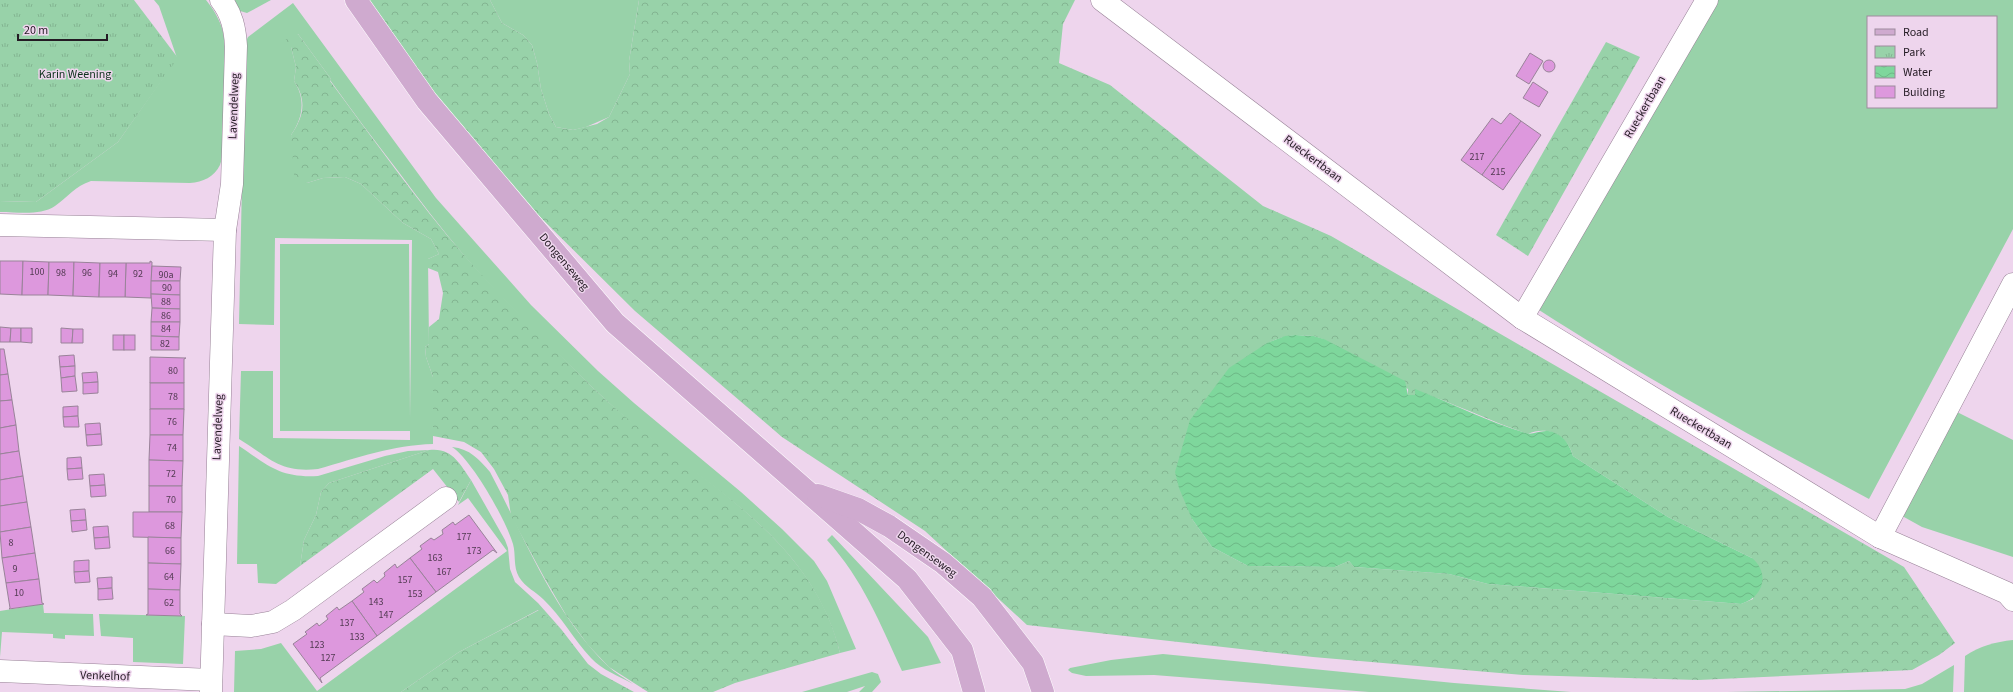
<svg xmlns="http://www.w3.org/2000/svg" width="2013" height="692" font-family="'Source Sans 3',sans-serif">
	<defs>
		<pattern id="forest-crowns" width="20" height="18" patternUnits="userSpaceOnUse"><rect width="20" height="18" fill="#98d2a9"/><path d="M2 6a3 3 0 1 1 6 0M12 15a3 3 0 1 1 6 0" fill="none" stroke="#83b491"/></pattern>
		<pattern id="park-tufts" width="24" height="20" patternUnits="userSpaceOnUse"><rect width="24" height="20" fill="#98d2a9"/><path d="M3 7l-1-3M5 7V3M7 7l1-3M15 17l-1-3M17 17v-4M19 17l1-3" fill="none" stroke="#83b491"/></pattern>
		<pattern id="water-waves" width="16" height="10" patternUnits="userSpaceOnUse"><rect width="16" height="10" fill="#7ed79c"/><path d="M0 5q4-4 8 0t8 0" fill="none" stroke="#6db886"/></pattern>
	</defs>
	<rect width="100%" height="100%" fill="#eed5ed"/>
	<g fill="#98d2a9" fill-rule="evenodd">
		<path d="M154 0H206C214 10 220 20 223 32 227 49 227 153 220 165 214 177 203 182 190 183L91 181C75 186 68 197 55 206 40 216 18 212 0 212V201L36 202 118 142 177 58 159 6Z"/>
		<path d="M232 0H271L247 13 240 11Z"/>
		<path d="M490 0H639L629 61 630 74 609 117 586 127 573 130 556 127 549 114 541 89 537 63 532 45 523 35 502 23Z"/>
		<path d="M1702 0H2013V229L1869 499C1752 437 1636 373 1525 301ZM1868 17H1996V107H1868Z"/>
		<path d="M293 3 436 198 531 305 598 371 634 403 741 492 782 529 814 561 827 581 856 649 840 653C810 534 704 487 619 412 578 375 538 333 499 294 462 256 430 214 398 171 375 141 352 111 330 80L331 79 298 34 291 47 296 67 294 81C306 99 303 118 291 135L307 183 323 178 345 177 361 184 403 223 431 239 439 254 428 259 429 344 425 347 426 357 433 377V444C393 445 357 458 318 469 279 473 270 458 239 439L241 371H273V438L410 440V431H280V244H409L410 418 412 240 275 238 274 325 239 324 245 43 248 37Z"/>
		<path d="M1949 408 2013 440V557L1922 527 1895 512Z"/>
		<path d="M239 446C269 466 280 478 318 476L385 456 408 451 429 450 329 483 321 492 316 515 304 540 300 566 276 584 258 583 257 564H237Z"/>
		<path d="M452 447C470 449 479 459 490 472 525 538 553 613 608 666 615 673 625 678 633 684 619 676 602 670 591 658 574 640 562 617 543 599 536 592 525 587 519 577 513 567 516 554 513 544 506 520 472 460 452 447Z"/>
		<path d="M471 480 505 540 508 548 510 569 515 582 538 603 561 629 538 610 459 652 401 692H234L235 651 261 649 281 643 317 691 507 551 468 498 458 505Z"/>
		<path d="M832 535 928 637 941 663 902 671C880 623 863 580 827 540Z"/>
		<path d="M43 604 44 613 93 614 94 636 65 635V639L53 638V634L2 632 0 657V611Z"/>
		<path d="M99 614 185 616 183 664 133 662V638L101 636Z"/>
		<path d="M2013 640V692H1964L1965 656C1980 646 1995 642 2013 640Z"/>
		<path d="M1163 654 1454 683 1571 692H1369L1154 675 1086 676 1072 673 1068 670 1070 668 1111 660Z"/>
		<path d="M1954 665 1953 692H1727L1905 689 1922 684Z"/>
		<path d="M872 672 878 674 881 682 872 692H859L865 686 847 692H802Z"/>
	</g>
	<g fill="url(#forest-crowns)" fill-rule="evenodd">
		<path d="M367 0H490L502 23 523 35 532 45 537 63 541 89 549 114 556 127 573 130 597 124 609 117 630 74 629 61 639 0H1075L1063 24 1059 63 1110 85 1263 206 1331 236 1904 567 1955 643 1939 655 1912 670 1698 680 1523 675 1313 657 1027 625 925 531 782 437 635 311 526 203 427 85ZM1295 335 1314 336 1323 339 1408 389V395H1415V390C1453 403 1490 421 1528 434 1547 425 1568 435 1573 456L1668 517 1752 558 1753 599 1741 604 1488 584 1449 574 1354 567 1349 561 1335 567 1248 566 1212 547 1192 519 1252 355C1264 343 1278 337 1295 335Z"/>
		<path d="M298 34 331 79 330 81C384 153 436 229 500 294 515 310 532 325 547 341 571 366 595 391 622 414 704 484 814 540 840 653L735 683 713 692H648L609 667 588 645 566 615 545 579 511 516 508 495 494 469 481 452 464 442 433 436V377L426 357 425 347 429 344V327L439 319 443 293 438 272 428 268V259L439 254 431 239 403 223 361 184 345 177 323 178 307 183 294 175 291 135C304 117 307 100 294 81L296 67 291 47 283 41Z"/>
		<path d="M1606 42 1640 57 1528 256 1496 235Z"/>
		<path d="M429 450C452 447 460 464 471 480L459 502 433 469 300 566 304 540 316 515 321 492 329 483Z"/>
		<path d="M539 610 561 629 588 664 601 674 634 692H401L459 652Z"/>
	</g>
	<path fill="url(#park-tufts)" d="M0 0H134L178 58 118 142 36 202 0 201Z"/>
	<path fill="url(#water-waves)" d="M1295 335 1314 336 1324 339 1405 381 1408 395H1415V389C1452 403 1488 422 1526 433 1533 436 1543 427 1555 433 1565 437 1570 446 1573 456L1668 517 1752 558C1770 573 1764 597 1741 604L1488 584 1449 574 1354 567 1349 561 1335 567 1248 566 1212 547 1192 519 1179 488 1175 472 1190 420 1229 368 1267 343 1285 336Z"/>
	<g fill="#dd98dd" stroke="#998399">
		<path d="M1530 53 1543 61 1529 84 1516 76Z"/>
		<circle cx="1549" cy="66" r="6"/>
		<path d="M1533 82 1548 92 1539 107 1523 98Z"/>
		<path d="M1510 113 1521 121 1482 175 1461 160 1492 118 1501 124Z"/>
		<path d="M1521 121 1541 135 1503 190 1482 175Z"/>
		<path d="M0 261H23L22 295 0 294Z"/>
		<path d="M23 261 49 262 48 295H22Z"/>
		<path d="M150 261 152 262 151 298 125 297 126 263H150Z"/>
		<path d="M49 262H74L73 296 48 295Z"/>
		<path d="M74 262 100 263 99 297 73 296Z"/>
		<path d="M100 263H126L125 297H99Z"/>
		<path d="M152 266 181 267 180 281H151Z"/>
		<path d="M151 281H180V295L151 294Z"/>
		<path d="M151 294 180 295V309L152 308Z"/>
		<path d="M152 308 180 309V322H151Z"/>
		<path d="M151 322H180L179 337 151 336Z"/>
		<path d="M0 327 11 328 10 342H0Z"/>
		<path d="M11 328H21V342H10Z"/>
		<path d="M21 328H32V343L21 342Z"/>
		<path d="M61 328 73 329 72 343H61Z"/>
		<path d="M73 329H83V343H72Z"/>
		<rect x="113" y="335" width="11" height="15"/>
		<rect x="124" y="335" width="11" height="15"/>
		<path d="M151 336 179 337V350H151Z"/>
		<path d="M0 349H4L8 374 0 375Z"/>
		<path d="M74 355 75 366 60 367 59 356Z"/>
		<path d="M150 357 186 358 184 359V383H150Z"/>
		<path d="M75 366V376L61 378 60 367Z"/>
		<path d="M97 372 98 382 83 383 82 373Z"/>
		<path d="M8 374 12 400 0 401V375Z"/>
		<path d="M75 376 77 391 62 392 61 378Z"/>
		<path d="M98 382V393L83 394V383Z"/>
		<rect x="150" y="383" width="34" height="26"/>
		<path d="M12 400 16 425 0 428V401Z"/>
		<path d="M78 406V416L63 417V407Z"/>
		<path d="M150 409H184L183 435H150Z"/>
		<path d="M78 416 79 427H64L63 417Z"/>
		<path d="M100 423 101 434 86 435 85 424Z"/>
		<path d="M16 425 19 451 0 454V428Z"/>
		<path d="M101 434 102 445 87 446 86 435Z"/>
		<path d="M150 435H183V461L149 460Z"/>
		<path d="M19 451 23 476 0 480V454Z"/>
		<path d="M81 457 82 468 67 469V458Z"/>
		<path d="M149 460 183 461 182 486H149Z"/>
		<path d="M82 468 83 479 68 480 67 469Z"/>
		<path d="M104 474 105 485 90 486 89 475Z"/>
		<path d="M23 476 27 502 0 506V480Z"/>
		<path d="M105 485 106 496 91 497 90 486Z"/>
		<rect x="149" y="486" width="33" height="26"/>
		<path d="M27 502 31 527 0 532V506Z"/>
		<path d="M85 509 86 520 71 521 70 510Z"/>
		<path d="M133 512H182L181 538 133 537Z"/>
		<path d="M469 515 497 553 493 550 436 592 410 558 422 549 420 546 431 538 434 540 443 534 442 530 453 522 455 525Z"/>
		<path d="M86 520 87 530 72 532 71 521Z"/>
		<path d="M108 526 109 537 94 538 93 527Z"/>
		<path d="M31 527 35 553 2 558 0 532Z"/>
		<path d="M109 537 110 548 95 549 94 538Z"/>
		<path d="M148 537 181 538V564L148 563Z"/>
		<path d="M35 553 39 579 6 583 2 558Z"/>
		<path d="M410 558 436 592 377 636 352 601 364 592 362 589 374 580 377 583 385 576 384 573 395 564 397 568Z"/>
		<path d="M89 560V571L74 572V561Z"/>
		<path d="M148 563 181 564 180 590 148 589Z"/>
		<path d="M89 571 90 582 75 583 74 572Z"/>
		<path d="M112 577V588L98 589 97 578Z"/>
		<path d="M39 579 42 603 44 604 9 609 10 608 6 583Z"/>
		<path d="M112 588 113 599 98 600V589Z"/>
		<path d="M148 589 180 590V614L182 616 146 615 148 614Z"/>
		<path d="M352 601 377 636 320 678 322 683 293 644 307 634 305 632 317 623 319 626 328 619 326 616 337 607 339 610Z"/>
	</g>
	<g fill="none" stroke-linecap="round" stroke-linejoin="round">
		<g stroke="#978196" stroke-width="23">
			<g id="minor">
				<path d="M1102 0 1522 318 1880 537 2007 593 2013 600"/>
				<path d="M0 225 225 230"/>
				<path d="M1522 318 1707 0"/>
				<path d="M1880 537 2013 284"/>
				<path d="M213 624 251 626 273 622 293 610 446 498"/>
				<path d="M0 671 211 680"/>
				<path d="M211 692 225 230 232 184 236 46C235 29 232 14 221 0"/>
			</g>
		</g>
		<g stroke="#fff" stroke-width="23">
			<g id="major">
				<path d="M356 0 427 101 615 323 907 579 962 650 974 692"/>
				<path d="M818 495 858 509 889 526 943 563 982 597 1033 663 1043 692"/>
			</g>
		</g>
		<use href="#minor" stroke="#fff" stroke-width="22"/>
		<use href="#major" stroke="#cfaacf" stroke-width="22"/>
	</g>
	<g text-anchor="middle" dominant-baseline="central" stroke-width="3" stroke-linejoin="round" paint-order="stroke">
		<g font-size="10" fill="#523a52">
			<text x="1477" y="157">217</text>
			<text x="1498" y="172">215</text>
			<text x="37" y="272">100</text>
			<text x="61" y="273">98</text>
			<text x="87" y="273">96</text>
			<text x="113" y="274">94</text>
			<text x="138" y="274">92</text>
			<text x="166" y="275">90a</text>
			<text x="167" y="288">90</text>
			<text x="166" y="302">88</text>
			<text x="166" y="316">86</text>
			<text x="166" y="329">84</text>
			<text x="165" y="344">82</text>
			<text x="173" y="371">80</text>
			<text x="173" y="397">78</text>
			<text x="172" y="422">76</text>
			<text x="172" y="448">74</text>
			<text x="171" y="474">72</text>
			<text x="171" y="500">70</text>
			<text x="170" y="526">68</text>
			<text x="464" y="537">177</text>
			<text x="11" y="543">8</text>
			<text x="170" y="551">66</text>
			<text x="474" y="551">173</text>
			<text x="435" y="558">163</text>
			<text x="15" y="569">9</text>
			<text x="444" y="572">167</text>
			<text x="169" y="577">64</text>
			<text x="405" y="580">157</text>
			<text x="19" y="593">10</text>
			<text x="415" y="594">153</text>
			<text x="376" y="602">143</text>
			<text x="169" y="603">62</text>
			<text x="386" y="615">147</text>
			<text x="347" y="623">137</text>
			<text x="357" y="637">133</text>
			<text x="317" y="645">123</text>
			<text x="328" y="658">127</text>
		</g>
		<g font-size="12" fill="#0d331c" stroke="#eed5ed">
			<text x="75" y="74">Karin Weening</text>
		</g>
		<g font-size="12" fill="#241b24" stroke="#eed5ed">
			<text transform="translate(234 106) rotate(-88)">Lavendelweg</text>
			<text transform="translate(1645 107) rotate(-60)">Rueckertbaan</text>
			<text transform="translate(1313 159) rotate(37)">Rueckertbaan</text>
			<text transform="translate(564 262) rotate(50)">Dongenseweg</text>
			<text transform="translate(218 427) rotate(-88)">Lavendelweg</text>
			<text transform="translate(1701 428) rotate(31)">Rueckertbaan</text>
			<text transform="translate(927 554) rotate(36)">Dongenseweg</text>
			<text transform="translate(105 676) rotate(2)">Venkelhof</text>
		</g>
	</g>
	<rect x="1867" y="16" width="130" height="92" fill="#eed5ed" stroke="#9d8b9d"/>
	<rect x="1875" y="29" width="20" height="6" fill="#cfaacf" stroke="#9d8b9d"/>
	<text x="1903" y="36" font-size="12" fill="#241b24">Road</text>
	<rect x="1875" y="46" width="20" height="12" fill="url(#park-tufts)" stroke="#9d8b9d"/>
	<text x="1903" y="56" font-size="12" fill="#241b24">Park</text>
	<rect x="1875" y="66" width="20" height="12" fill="url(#water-waves)" stroke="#9d8b9d"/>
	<text x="1903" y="76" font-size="12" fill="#241b24">Water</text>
	<rect x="1875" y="86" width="20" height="12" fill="#dd98dd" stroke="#9d8b9d"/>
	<text x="1903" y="96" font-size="12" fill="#241b24">Building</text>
	<path d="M18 34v6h89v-6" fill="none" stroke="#241b24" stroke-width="2"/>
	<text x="24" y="34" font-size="12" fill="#241b24" stroke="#eed5ed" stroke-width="3" paint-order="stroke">20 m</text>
</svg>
